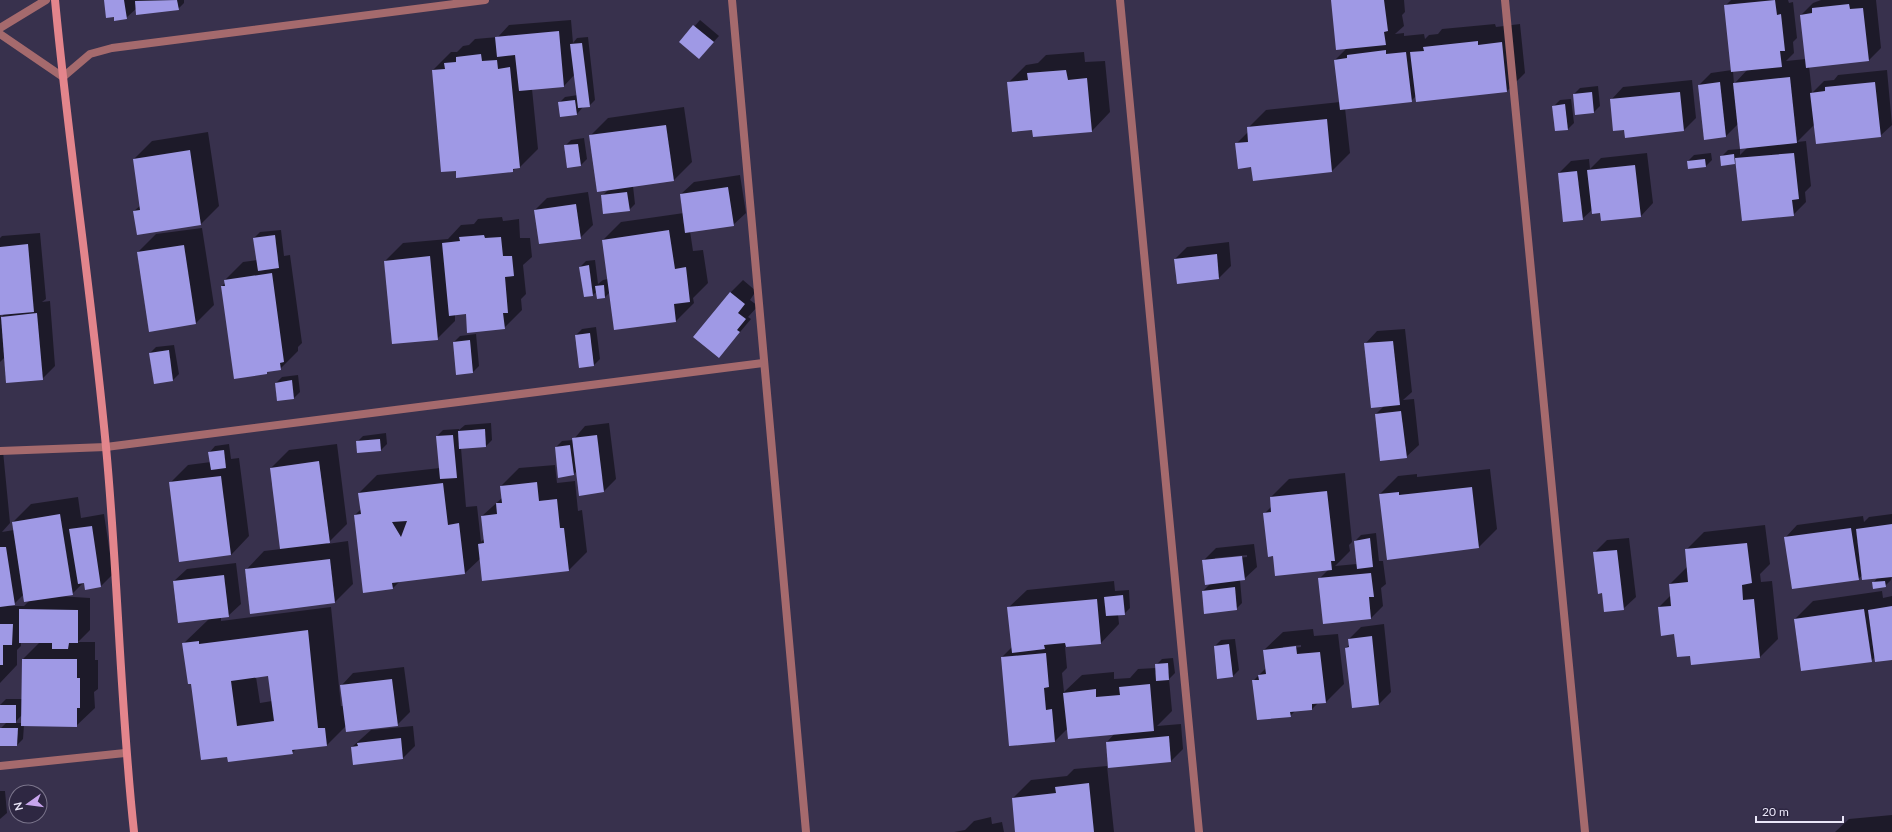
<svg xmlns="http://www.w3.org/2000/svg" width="1892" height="832" font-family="Lato,sans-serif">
	<rect width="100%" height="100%" fill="#38314d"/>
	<g fill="#0007" fill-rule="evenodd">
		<path d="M105 0H184V3L178 9 137 8 126 18 114 16Z"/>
		<path d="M1332 0H1404L1405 12 1402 15 1404 26 1395 34 1404 33V36L1424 34 1425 39 1429 35 1438 34 1442 29 1495 24 1496 27 1520 24 1525 73 1507 91 1417 101 1416 96 1411 101 1345 108 1350 153 1332 171 1253 179 1252 166 1236 144 1248 132V128L1266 110 1340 102 1335 60 1347 48Z"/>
		<path d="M1731 0H1788L1789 3 1793 2 1797 38 1793 42 1794 53 1786 61 1806 59 1801 15 1813 3 1821 0H1876L1881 48 1869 60 1809 66 1812 93 1824 81 1834 80 1838 75 1887 70 1892 125 1880 136 1815 124 1797 142 1806 141 1811 186 1805 192 1806 202 1793 215 1737 161 1734 163 1722 156 1728 150 1740 149V155L1748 147 1739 123 1726 136 1699 85 1711 73 1732 70 1725 6ZM1748 69 1734 84 1733 71Z"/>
		<path d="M571 20 573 43 577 38 588 37 595 100 589 106 583 107 577 114 561 116 559 103 565 97 578 95 575 74 564 86 532 89 538 149 520 167 516 168 512 171 457 170 433 70 451 52H457L463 46 469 45 475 39 498 37 509 25Z"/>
		<path d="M700 20 719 36 699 58 681 42Z"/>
		<path d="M1084 52 1085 62 1105 61 1110 112 1092 131 1033 129 1008 83 1026 65 1038 63 1046 55Z"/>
		<path d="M1692 80 1696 118 1684 130 1625 129 1611 100 1623 87Z"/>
		<path d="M1598 86 1600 106 1594 112 1574 94 1580 88Z"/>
		<path d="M1571 99 1574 123 1568 129 1556 130 1554 106 1560 100Z"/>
		<path d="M684 107 692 162 674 180 633 186 635 204 629 210 602 196 609 189 590 136 608 118Z"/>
		<path d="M208 132 219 206 201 224 134 211 141 205 134 159 152 141Z"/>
		<path d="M584 138 587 159 581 165 568 167 565 146 571 140Z"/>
		<path d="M1647 153 1653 203 1641 216 1602 220 1601 212 1593 209 1582 219 1559 173 1571 161 1589 159 1590 169 1601 158Z"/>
		<path d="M1711 153 1712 160 1706 166 1688 161 1694 155Z"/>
		<path d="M740 175 746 213 733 225 690 231 693 251 703 250 708 283 693 298 694 303 676 321 610 292 605 297 597 291 593 295 580 267 586 261 595 260 598 284 603 280 608 279 603 240 621 222 684 213 681 194 694 182Z"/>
		<path d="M588 192 593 225 580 238 535 210 547 198Z"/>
		<path d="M502 217 503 221 519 219 520 238H530L532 257 523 265 526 294 521 299 522 310 504 328 467 313 455 314V321L437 339 385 261 403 243 448 239 461 225 474 224 478 219Z"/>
		<path d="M202 228 214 305 196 323 138 252 156 234Z"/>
		<path d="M281 230 284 256 290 255 302 343 298 347V351L280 369 269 370 266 373 222 286 225 283V280L243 262 257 260 254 238 260 232Z"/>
		<path d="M40 233 46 299 42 302 50 301 55 366 42 379 5 357 0 362V238L2 236ZM5 313 1 318 0 314Z"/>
		<path d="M1229 242 1231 266 1219 278 1178 283 1175 259 1187 247Z"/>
		<path d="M743 280 756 291 750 300 758 306 748 317 751 319 719 357 731 292Z"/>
		<path d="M596 327 600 359 594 365 576 335 582 329Z"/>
		<path d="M1405 329 1412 392 1403 400 1414 399 1419 445 1406 457 1376 414 1384 406 1365 344 1377 331Z"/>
		<path d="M476 334 479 366 473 372 457 374 454 342 460 336Z"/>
		<path d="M174 345 179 374 173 380 150 353 156 347Z"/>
		<path d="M298 375 300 392 294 398 276 383 282 377Z"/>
		<path d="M491 423 492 440 486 446 461 448 466 507 477 506 481 542 484 539 482 516 502 498 501 486 519 468 555 465 557 483 575 481 578 511 582 510 587 552 569 570 481 558 465 573 400 581 393 588 355 515 361 509 359 493 377 475 440 468 437 436 443 430 459 429V430L465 425Z"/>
		<path d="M609 423 616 479 604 491 577 471 573 475 556 447 562 441 573 440 585 426Z"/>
		<path d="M386 433 387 444 381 450 357 442 363 436Z"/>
		<path d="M229 444 231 459 239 458 249 536 231 555 170 483 188 465 211 462 209 453 215 446Z"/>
		<path d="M337 444 347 524 327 544 348 541 353 584 335 602 246 570 264 551 281 549 271 468 289 450Z"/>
		<path d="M0 451H3L10 523 2 532 14 530 13 522 31 504 78 497 81 518 104 514 113 574 101 586 84 582 72 594 58 596 90 598V630L78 642H95V660H98V689L94 692 95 708 76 726 24 725 23 739 17 745 1 728 7 722H0V705L6 699H23V659L40 642H21V646L17 650V665L0 683ZM24 594 30 600 24 606H8L14 604ZM22 715V723H15L18 719Z"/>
		<path d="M1490 469 1497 529 1479 547 1380 494 1398 476 1417 474V477Z"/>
		<path d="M1345 473 1352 542 1349 545 1350 551 1335 566 1357 564 1355 541 1361 535 1376 533 1379 561H1383L1386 584 1381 588 1383 606 1371 618 1319 579 1328 570 1274 555 1264 514 1272 506 1271 497 1289 479Z"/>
		<path d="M1892 514V576L1891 580 1885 586 1873 583 1878 577 1863 575 1858 579 1785 538 1797 525 1863 516 1864 522 1869 517Z"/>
		<path d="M1765 525 1770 564 1760 574 1761 582 1772 581 1778 639 1760 657 1691 655 1659 607 1671 595 1670 584 1688 566 1686 550 1704 532Z"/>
		<path d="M1629 538 1636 597 1623 609 1603 592 1594 553 1607 540Z"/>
		<path d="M1254 544 1257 567 1244 579 1240 580 1242 603 1236 609 1203 591 1211 583 1203 561 1216 548ZM1247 555V557L1215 560V558Z"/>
		<path d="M236 563 241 604 228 616 221 617V621L331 607 341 706H343L341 686 353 673 404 667 410 712 397 725 346 726 327 745 296 749 292 753 229 761 191 683 183 644 209 619 174 581 187 569ZM269 675 272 701 260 703 256 677Z"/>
		<path d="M1114 581 1115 591 1129 590 1130 608 1124 614H1118L1119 624 1101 643 1065 647 1067 668 1062 673 1064 692 1082 675 1114 672V679L1130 678 1138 669 1156 668V665L1162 659 1173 658 1175 673 1169 679 1172 711 1157 726 1181 724 1183 749 1171 761 1109 767 1107 742 1115 733 1068 728 1055 741 1002 657 1013 646 1008 608 1027 590Z"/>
		<path d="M1882 591 1883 598 1892 596V659L1876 656 1871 661 1795 619 1813 601Z"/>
		<path d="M1384 624 1391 692 1379 704 1352 707 1346 648 1349 645V639L1361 627Z"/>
		<path d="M1313 629 1314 636 1338 634 1344 684 1326 702 1318 703 1312 709 1295 711 1290 716 1253 681 1266 668 1264 650 1283 632ZM1301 645V647L1283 649V647Z"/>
		<path d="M1235 639 1239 670 1233 676 1215 646 1221 640Z"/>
		<path d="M413 726 415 746 403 758 354 764 352 747 371 730Z"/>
		<path d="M1107 766 1114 832H1015L1016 830 1013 798 1031 780 1067 776 1074 769Z"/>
		<path d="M0 791H5L7 813 0 819Z"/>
		<path d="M1892 815V832H1835L1849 819Z"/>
		<path d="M991 817 992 824 1002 822 1004 832H954L965 830 974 821Z"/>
	</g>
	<g fill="#9f99e5" fill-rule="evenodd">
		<path d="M104 0H124L127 19 114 21V17L106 18Z"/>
		<path d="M177 0 179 10 136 15 135 1Z"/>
		<path d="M1331 0H1384L1388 31 1384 32 1386 45 1336 50Z"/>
		<path d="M1775 0 1777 15 1781 14 1785 51H1780L1782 67 1731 72 1724 5Z"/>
		<path d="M1849 4 1850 9 1863 8 1869 61 1806 68 1800 15 1812 13V8Z"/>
		<path d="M693 25 714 42 699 59 679 42Z"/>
		<path d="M559 31 564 87 519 91 515 55 497 57 495 37Z"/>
		<path d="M1478 41V45L1502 42 1507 92 1416 102 1410 52 1424 51 1423 47Z"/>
		<path d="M582 43 590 107 578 108 570 44Z"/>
		<path d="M1386 50V54L1406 52 1412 102 1340 110 1334 60 1347 58V55Z"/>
		<path d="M481 54 482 61 497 60 498 69 510 67 520 168 513 169V172L456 178V171L441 172 432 70 445 69 444 63 456 62V57Z"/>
		<path d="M1066 70 1068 80 1087 78 1092 132 1033 137 1032 130 1012 132 1007 82 1028 80 1027 73Z"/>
		<path d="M1790 77 1797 143 1740 149 1733 83Z"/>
		<path d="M1720 82 1726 137 1704 140 1698 85Z"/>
		<path d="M1875 82 1881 137 1816 144 1810 93 1825 91V87Z"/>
		<path d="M1592 92 1594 113 1575 115 1573 94Z"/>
		<path d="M1680 92 1684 131 1625 138 1624 130 1613 131 1610 99Z"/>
		<path d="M575 100 577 115 560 117 558 102Z"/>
		<path d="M1565 104 1568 130 1555 131 1552 106Z"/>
		<path d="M1327 119 1332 172 1253 181 1251 167 1238 169 1235 143 1248 142 1247 127Z"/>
		<path d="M666 125 674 181 597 192 589 135Z"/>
		<path d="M578 144 581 166 567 168 564 145Z"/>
		<path d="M190 150 201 225 137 235 133 211 140 210 133 159Z"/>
		<path d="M1794 153 1799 199 1792 200 1794 216 1742 221 1735 158Z"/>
		<path d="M1734 154 1735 164 1721 166 1720 156Z"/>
		<path d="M1705 159 1706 167 1688 169 1687 161Z"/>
		<path d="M1635 165 1641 217 1601 221 1600 213 1592 214 1587 170Z"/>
		<path d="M1577 171 1583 220 1563 222 1558 173Z"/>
		<path d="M728 187 734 226 685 233 680 194Z"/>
		<path d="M627 192 630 211 603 214 601 195Z"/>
		<path d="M576 204 581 239 539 244 534 210Z"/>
		<path d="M669 230 675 269 686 267 690 302 674 304 676 322 614 330 602 240Z"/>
		<path d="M275 235 279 268 258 271 253 238Z"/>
		<path d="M484 235 485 238 501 237 503 256H512L514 276 505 277 508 313H503L505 329 467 333 466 314 449 316 442 243 460 241 459 237Z"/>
		<path d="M28 244 34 312 0 315V247Z"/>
		<path d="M184 245 196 324 149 332 137 252Z"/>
		<path d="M1217 254 1219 279 1177 284 1174 259Z"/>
		<path d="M430 256 438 340 392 344 384 261Z"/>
		<path d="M589 265 593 296 584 297 579 267Z"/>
		<path d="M272 273 284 362 280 363 281 370 267 372V374L234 379 221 286H225L224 280Z"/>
		<path d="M604 285 605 298 597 299 595 286Z"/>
		<path d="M730 292 745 304 738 313 746 319 737 330 740 332 719 358 693 337Z"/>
		<path d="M37 313 43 380 6 383 1 317Z"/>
		<path d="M590 333 594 366 579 368 575 335Z"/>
		<path d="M470 340 473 373 456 375 453 342Z"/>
		<path d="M1393 341 1400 405 1371 408 1364 343Z"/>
		<path d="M169 350 173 381 154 384 149 353Z"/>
		<path d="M292 380 294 399 277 401 275 383Z"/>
		<path d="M1401 411 1407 458 1380 461 1375 414Z"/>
		<path d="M485 429 486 447 459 449 458 431Z"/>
		<path d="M453 435 457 478 440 479 436 436Z"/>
		<path d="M597 435 604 492 579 496 572 438Z"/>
		<path d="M380 439 381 451 357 453 356 441Z"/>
		<path d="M570 445 574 475 558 478 555 447Z"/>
		<path d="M224 450 226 468 211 470 208 452Z"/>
		<path d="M319 461 330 543 280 549 270 468Z"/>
		<path d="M221 476 231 555 179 562 169 482Z"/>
		<path d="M537 482 539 501 557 499 560 528H564L569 571 482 581 478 544 484 543 481 516 497 514 496 503H502L500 486Z"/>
		<path d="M443 483 448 525 459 523 465 574 392 583 393 589 363 593 354 515 361 514 358 493ZM407 521 401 537 392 522Z"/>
		<path d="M1472 487 1479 548 1387 560 1379 494 1399 492V495Z"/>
		<path d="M1327 491 1335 561H1331L1332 570 1275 576 1273 556 1268 557 1263 513 1271 512 1270 497Z"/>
		<path d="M60 514 73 595 24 602 12 522Z"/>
		<path d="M1892 524V577L1862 580 1856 529Z"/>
		<path d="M92 526 101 587 85 590 84 583 78 584 69 529Z"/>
		<path d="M1851 528 1859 580 1792 589 1784 537Z"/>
		<path d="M1370 538 1373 567 1357 569 1354 541Z"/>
		<path d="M1747 543 1752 583 1742 585 1743 600 1754 599 1760 658 1691 665 1690 656 1677 657 1674 634 1661 636 1658 607 1671 606 1669 584 1688 582 1685 549Z"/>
		<path d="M0 547H6L15 605 0 607Z"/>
		<path d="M1617 550 1624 610 1604 612 1602 593 1598 594 1593 552Z"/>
		<path d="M1242 556 1245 580 1205 585 1202 560Z"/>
		<path d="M330 559 335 603 250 614 245 569Z"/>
		<path d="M1371 573 1374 597H1369L1371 619 1323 624 1318 578Z"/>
		<path d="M224 575 229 617 178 623 173 581Z"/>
		<path d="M1885 581 1886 587 1873 589 1872 582Z"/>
		<path d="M1235 587 1237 610 1204 614 1202 591Z"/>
		<path d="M1123 595 1125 615 1106 616 1104 597Z"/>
		<path d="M1097 599 1101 644 1066 647 1065 643 1044 645 1045 649 1012 653 1007 607Z"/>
		<path d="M1892 606V660L1875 662 1868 610Z"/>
		<path d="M19 609 78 610V643H69L68 649H52V643H19Z"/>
		<path d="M1864 609 1872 662 1801 671 1794 619Z"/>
		<path d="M0 624H13L12 645H3V665H0Z"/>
		<path d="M308 630 318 728H325L327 746 292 750 293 754 228 762 227 757 201 760 191 684H188L182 643 199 641V644ZM268 676 274 721 237 726 231 681Z"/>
		<path d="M1372 636 1379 705 1352 708 1345 648 1349 647 1348 639Z"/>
		<path d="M1229 644 1233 677 1217 679 1214 646Z"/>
		<path d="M1296 646 1297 654 1320 652 1326 703 1312 704V710L1290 712 1291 717 1257 720 1252 680H1259L1258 675 1266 674 1263 650Z"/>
		<path d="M1046 653 1049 687 1044 688 1046 710 1052 709 1055 742 1009 746 1001 657Z"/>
		<path d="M22 659H77V678H80V708H77V727L21 726Z"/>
		<path d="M1168 663 1169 680 1156 681 1155 664Z"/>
		<path d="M392 679 398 726 346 732 340 685Z"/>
		<path d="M1150 684 1154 731 1068 739 1063 693 1096 689V697L1120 695 1119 687Z"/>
		<rect x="0" y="705" width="16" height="18"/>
		<path d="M0 728H18L17 746H0Z"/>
		<path d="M1169 736 1171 762 1108 768 1106 742Z"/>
		<path d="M401 738 403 759 353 765 351 747 358 746 357 743Z"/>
		<path d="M1089 783 1094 832H1015L1012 798 1056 793 1055 787Z"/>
	</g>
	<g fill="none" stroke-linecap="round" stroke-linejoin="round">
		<g stroke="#a56a6d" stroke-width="8">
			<path d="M732 0 806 832"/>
			<path d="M1120 0 1199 832"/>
			<path d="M1505 0 1585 832"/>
			<path d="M0 28 46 0"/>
			<path d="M0 34 63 77 90 54 112 48 485 0"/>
			<path d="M0 451 106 447 763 363"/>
			<path d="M0 766 125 753"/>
		</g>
		<path stroke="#e3858c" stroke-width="8" d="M55 0C69 149 92 297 106 447 118 575 120 704 134 832"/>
	</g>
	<g transform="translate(28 804) rotate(256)"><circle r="19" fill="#2e2742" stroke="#7a748b"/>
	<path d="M0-3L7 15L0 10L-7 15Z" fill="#c8a5ee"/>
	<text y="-6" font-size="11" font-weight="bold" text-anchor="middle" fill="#ebe7f9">N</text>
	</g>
	<path d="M1756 816v6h87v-6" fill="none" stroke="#ebe7f9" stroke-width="2"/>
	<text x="1762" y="816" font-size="12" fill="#ebe7f9" stroke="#2e2742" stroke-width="3" paint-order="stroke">20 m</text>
</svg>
